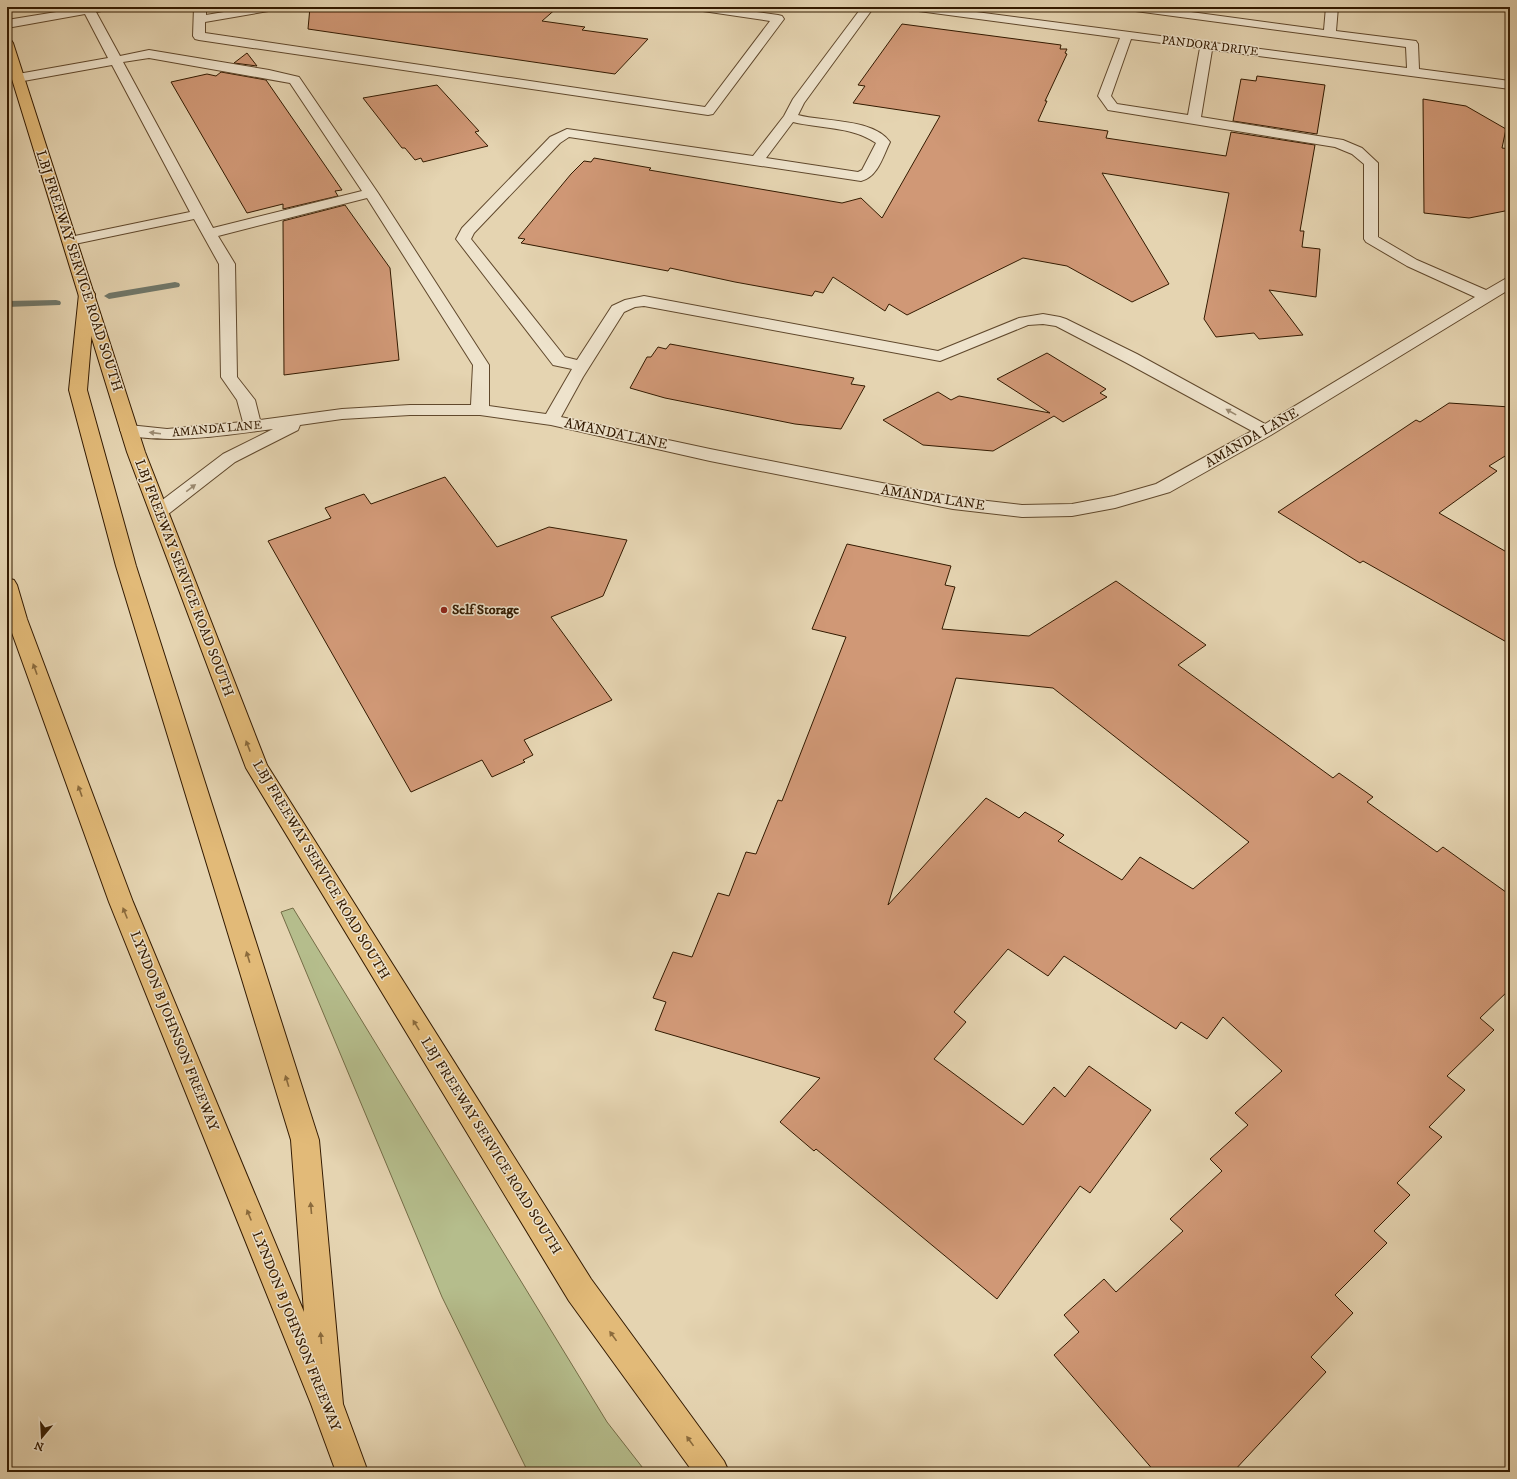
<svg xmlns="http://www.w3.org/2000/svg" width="1517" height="1479" font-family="'IM FELL DW Pica',serif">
	<rect width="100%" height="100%" fill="#e5d4b1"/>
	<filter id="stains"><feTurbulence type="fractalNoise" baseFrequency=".005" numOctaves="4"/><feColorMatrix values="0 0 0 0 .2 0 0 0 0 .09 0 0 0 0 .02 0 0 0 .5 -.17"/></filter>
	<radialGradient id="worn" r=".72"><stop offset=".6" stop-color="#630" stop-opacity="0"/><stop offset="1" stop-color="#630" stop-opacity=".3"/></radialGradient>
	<path fill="#b5bd8c" stroke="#746c46" d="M293 908 607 1422 646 1472H528L442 1297 281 912Z"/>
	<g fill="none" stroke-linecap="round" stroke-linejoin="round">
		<g fill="#70786b" fill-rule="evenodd">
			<path d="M175 282 179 283 180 285 179 287 109 299 104 296 109 293Z"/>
			<path d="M56 300 60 301 61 303 60 305 7 307V301Z"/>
		</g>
	</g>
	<g fill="#d09876" stroke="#331a00" fill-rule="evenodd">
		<path d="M310 7H558L542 21 585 27 582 30 648 39 615 74 308 29Z"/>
		<path d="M902 24 1061 45 1060 49H1067L1065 53 1067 54 1045 101H1047L1038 121 1108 131 1106 138 1226 156 1231 132 1315 145 1300 231H1304L1302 247 1320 249 1316 297 1269 290 1303 335 1259 339 1254 333 1216 337 1204 319 1229 193 1102 173 1169 284 1132 302 1067 266 1023 258 907 315 889 304 885 311 833 277 823 293 815 291 812 296 735 282 670 268 668 271 521 243 525 239 518 238 571 174 584 161 591 162 594 158 651 168 649 170 842 203 861 198 882 218 940 116 853 103 865 86 858 85Z"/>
		<path d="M247 53 257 66 234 63Z"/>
		<path d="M221 72 266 80 342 190 335 191 338 196 283 209V204L247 213 171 82 207 74 216 76Z"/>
		<path d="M1257 76 1325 85 1317 134 1233 121 1241 79 1256 81Z"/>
		<path d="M437 85 479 131 475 132 488 146 423 162 421 158 415 160 405 148H402L363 98Z"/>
		<path d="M1423 99 1466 106 1506 129 1502 148 1510 149V210L1469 218 1424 213Z"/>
		<path d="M345 205 390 268 399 360 284 375 283 221Z"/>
		<path d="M670 344 854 378 851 384 865 386 841 429 795 424 665 398 630 388 647 357H651L658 347 666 349Z"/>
		<path d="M1047 353 1106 389 1100 393 1107 397 1063 422 1054 416 993 451 923 445 883 420 938 392 951 400 959 396 1050 413 997 379Z"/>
		<path d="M1449 403 1510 407V453L1489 466 1497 471 1439 513 1510 554V644L1363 561 1360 563 1278 512 1416 420 1420 422Z"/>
		<path d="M445 477 497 547 549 527 627 540 603 596 551 617 612 700 524 740 533 755 523 760 525 762 492 777 482 760 411 792 268 541 331 518 325 508 364 494 371 504Z"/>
		<path d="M847 544 951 566 945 585 955 587 942 629 1029 636 1116 581 1206 645 1178 665 1333 778 1339 773 1373 797 1367 802 1437 852 1443 847 1510 895V989L1480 1018 1494 1030 1447 1076 1465 1090 1429 1127 1442 1137 1397 1183 1410 1195 1374 1231 1387 1243 1335 1295 1353 1313 1311 1357 1326 1372 1233 1472H1155L1054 1355 1079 1332 1064 1315 1104 1279 1116 1292 1183 1231 1170 1219 1222 1171 1210 1159 1248 1125 1235 1113 1282 1071 1223 1017 1207 1039 1181 1022 1176 1029 1064 956 1048 976 1008 949 954 1012 966 1022 934 1059 1023 1125 1054 1087 1065 1097 1089 1066 1151 1110 1090 1193 1080 1186 997 1299 816 1149 814 1151 780 1122 820 1078 655 1030 666 1002 653 998 673 952 692 957 718 893 729 896 746 852 756 854 778 800 782 801 846 637 812 629ZM956 678 1053 688 1249 842 1193 889 1140 857 1122 880 1058 841 1064 835 1025 812 1019 818 986 798 888 905Z"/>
	</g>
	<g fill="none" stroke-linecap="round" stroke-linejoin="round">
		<g stroke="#60482c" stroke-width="2">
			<g id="minor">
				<path d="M87 7H114L112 9 96 12 120 56 149 50 269 70 299 77 378 193 489 365V406L546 414 572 369 553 365 456 239 462 228 550 137 567 129 753 156 784 116 793 99 862 7H874L804 103 798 115C823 122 873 118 890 142 883 156 878 177 861 181L569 137 560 143 474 233 471 239 565 357 577 360 612 306 625 300 644 296 938 351 1019 318 1043 314 1060 317 1066 319 1137 354 1265 424 1475 297 1407 266 1366 242 1364 239V164L1352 154 1335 147 1108 110 1098 96 1120 38 911 10 907 9 905 7H938L1407 68 1406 47 1128 10 1124 9 1122 7H1154L1324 30 1326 7H1338L1336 31 1416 41 1418 44 1419 69 1510 81V89L1212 50 1201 117 1343 140 1362 148 1378 163V237L1417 260 1486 290 1505 279 1510 277V289L1271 435 1170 492 1115 508 1072 516 1022 517 953 509 710 461 551 425 480 415H410L342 419 300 425 298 430 235 462 167 515 160 517 153 515 151 511 153 507 223 454 273 429C228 435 166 445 123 434L120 430 123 426 129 425 167 429 243 422 237 400 221 377 219 264 194 219 70 245 65 244 63 241 65 238 70 237 190 212 112 65 18 82 14 81 12 78 14 75 18 74 108 58 85 14 7 28V20ZM1131 39 1200 48 1188 115 1117 104 1111 96ZM149 58 290 83 362 191 213 228 123 62ZM793 122C821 129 851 126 876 143L862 170 858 172 766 158ZM367 198 473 365 471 405H410L342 409 260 420 255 400 237 377 235 264 218 236ZM644 306 940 361 1028 325 1043 324 1056 326 1125 362 1252 431 1156 484 1114 496 1072 504 1022 505 953 497 710 449 561 417 583 377 624 312 635 307Z"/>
				<path d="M194 7H206V15L254 7H280L278 9 274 10 205 22V33L705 107 770 21 696 10 692 9 690 7H720L778 15 782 16 784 19 713 114 708 115 199 40 195 39 193 36Z"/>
			</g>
		</g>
		<g stroke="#331a00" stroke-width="2">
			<path id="major" d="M7 39 11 40 13 43 145 452 267 765 591 1279 724 1461 729 1472H693L569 1301 246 768 127 452 7 63Z"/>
		</g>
		<g stroke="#331a00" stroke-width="2">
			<path id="highway" d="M87 289 93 291 95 294 87 390 136 566 319 1140 343 1404 368 1472H336L311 1404 109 902 7 619V578L14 580 17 585 27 619 133 902 304 1312 291 1140 116 566 69 390 79 294 81 291Z"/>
		</g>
		<use href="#minor" fill="#eee3cc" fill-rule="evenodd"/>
		<use href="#major" fill="#e2ba78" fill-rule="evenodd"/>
		<use href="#highway" fill="#e2ba78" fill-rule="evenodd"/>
	</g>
	<defs><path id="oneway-solid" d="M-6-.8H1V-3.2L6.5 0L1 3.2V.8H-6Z"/></defs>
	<g fill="#9a8970">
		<use href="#oneway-solid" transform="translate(1231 412) rotate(-151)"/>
		<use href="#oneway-solid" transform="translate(155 433) rotate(-173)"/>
		<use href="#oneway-solid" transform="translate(191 488) rotate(-37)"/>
	</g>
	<g fill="#8a6a3c">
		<use href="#oneway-solid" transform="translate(35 669) rotate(-110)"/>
		<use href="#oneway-solid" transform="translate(248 746) rotate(-111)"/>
		<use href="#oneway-solid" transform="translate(80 791) rotate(-110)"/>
		<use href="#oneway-solid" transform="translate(125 913) rotate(-112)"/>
		<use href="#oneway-solid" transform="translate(248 957) rotate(-107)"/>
		<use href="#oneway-solid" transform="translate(416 1025) rotate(-122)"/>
		<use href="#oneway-solid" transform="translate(287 1081) rotate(-107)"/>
		<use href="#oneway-solid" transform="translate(311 1208) rotate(-95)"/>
		<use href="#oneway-solid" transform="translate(249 1215) rotate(-112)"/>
		<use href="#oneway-solid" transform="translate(613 1336) rotate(-126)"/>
		<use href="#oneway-solid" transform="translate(321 1338) rotate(-95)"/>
		<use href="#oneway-solid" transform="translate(690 1441) rotate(-126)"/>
	</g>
	<circle fill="#8f2418" stroke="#eee3cc" stroke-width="1.5" cx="444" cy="610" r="4"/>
	<g text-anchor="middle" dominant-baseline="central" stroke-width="3" stroke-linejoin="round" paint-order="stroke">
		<g font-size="12" fill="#331a00" stroke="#eee3cc">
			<text transform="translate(1210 46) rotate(7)">PANDORA DRIVE</text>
			<text transform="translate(217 429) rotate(-5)">AMANDA LANE</text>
		</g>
		<g font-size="14" fill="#331a00" stroke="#eee3cc">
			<text transform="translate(79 271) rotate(72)">LBJ FREEWAY SERVICE ROAD SOUTH</text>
			<text transform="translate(616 434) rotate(12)">AMANDA LANE</text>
			<text transform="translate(1252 438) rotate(-30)">AMANDA LANE</text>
			<text transform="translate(933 498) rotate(9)">AMANDA LANE</text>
			<text transform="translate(184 578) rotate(69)">LBJ FREEWAY SERVICE ROAD SOUTH</text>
			<text transform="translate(321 870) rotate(59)">LBJ FREEWAY SERVICE ROAD SOUTH</text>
			<text transform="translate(174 1031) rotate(68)">LYNDON B JOHNSON FREEWAY</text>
			<text transform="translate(491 1146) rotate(58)">LBJ FREEWAY SERVICE ROAD SOUTH</text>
			<text transform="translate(296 1331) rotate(68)">LYNDON B JOHNSON FREEWAY</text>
		</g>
		<g font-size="14" font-weight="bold" fill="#331a00" stroke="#eee3cc" text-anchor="start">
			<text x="452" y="610">Self Storage</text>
		</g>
	</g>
	<rect width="1517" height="1479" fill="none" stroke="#e5d4b1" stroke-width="24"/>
	<rect x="8" y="8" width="1501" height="1463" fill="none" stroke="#331a00" stroke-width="2"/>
	<rect x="12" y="12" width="1493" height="1455" fill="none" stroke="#331a00"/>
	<g transform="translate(42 1437) rotate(198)" stroke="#eee3cc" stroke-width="3" paint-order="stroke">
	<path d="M0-3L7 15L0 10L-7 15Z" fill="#331a00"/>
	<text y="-6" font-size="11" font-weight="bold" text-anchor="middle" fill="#331a00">N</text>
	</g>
	<rect width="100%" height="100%" filter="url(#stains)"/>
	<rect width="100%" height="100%" fill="url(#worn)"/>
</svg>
